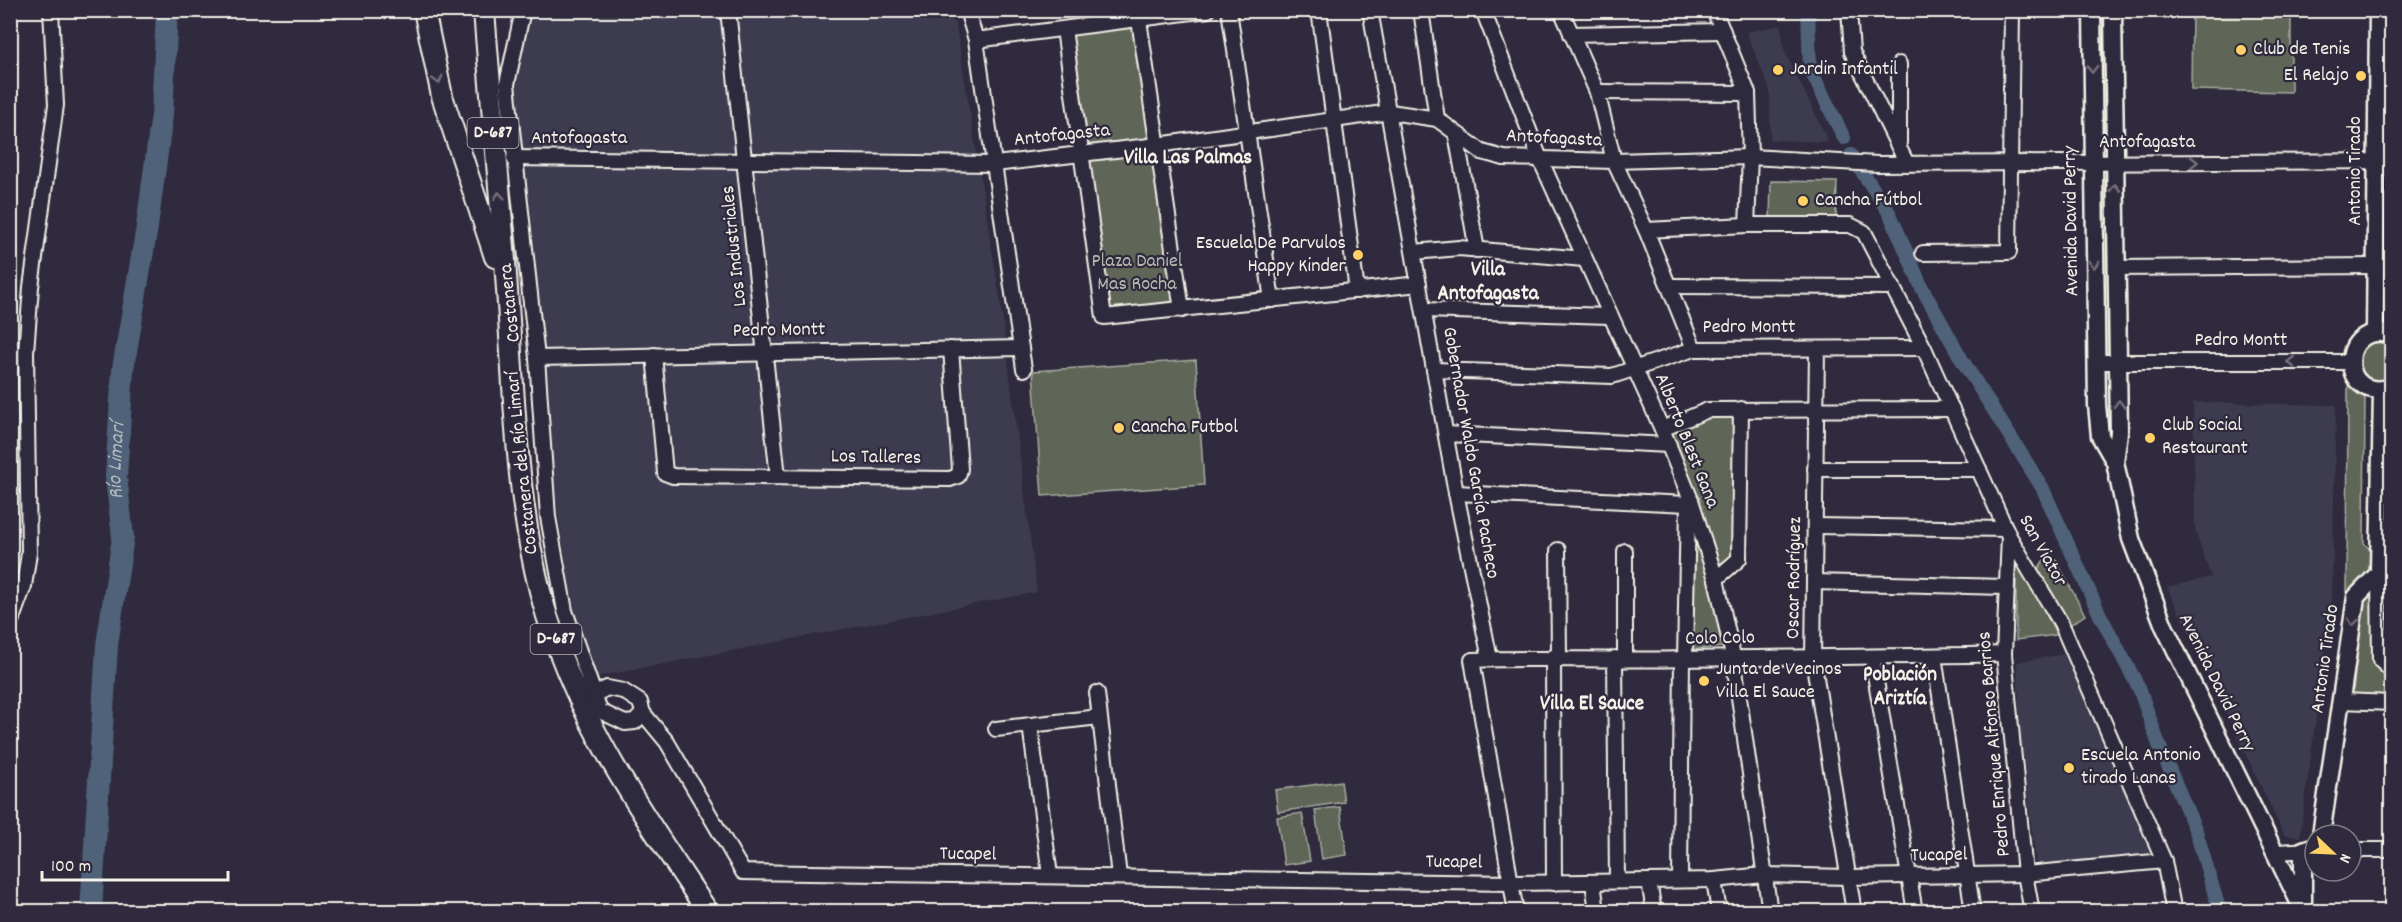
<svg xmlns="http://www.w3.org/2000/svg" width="2402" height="922" font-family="Dekko,sans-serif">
	<rect width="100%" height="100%" fill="#2f2a3d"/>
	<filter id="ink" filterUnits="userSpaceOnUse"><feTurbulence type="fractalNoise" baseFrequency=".0167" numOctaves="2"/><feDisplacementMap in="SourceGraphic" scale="12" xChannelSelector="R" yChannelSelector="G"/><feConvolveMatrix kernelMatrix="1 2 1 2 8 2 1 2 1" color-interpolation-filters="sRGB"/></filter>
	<g filter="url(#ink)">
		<g fill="#3d3a50">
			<path d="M516 11H948L956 26 1000 298 1037 592 585 679 528 330 521 192 500 90Z"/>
			<path d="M1781 25 1784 50 1829 142 1770 140V90L1746 32Z"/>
			<path d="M2193 402 2336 405 2332 601 2300 837 2284 835 2167 587 2211 577 2195 531Z"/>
			<path d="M2391 406V656L2389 654 2387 409Z"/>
			<path d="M2065 654 2104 744 2151 853 2036 864 2020 731 2017 662Z"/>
		</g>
		<g fill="#5e6659" stroke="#a9aca0" stroke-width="1.5">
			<path d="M2098 11H2106V148L2102 149Z"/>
			<path d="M2192 11H2291V92L2191 90Z"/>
			<path d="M1135 24 1154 143 1085 150 1069 33Z"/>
			<path d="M1155 148 1178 308 1105 316 1086 157Z"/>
			<path d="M2104 180 2108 181 2111 351 2106 357H2102L2100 181Z"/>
			<path d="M1771 181 1837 182 1836 220 1770 219Z"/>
			<path d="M2386 341 2391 344V379L2372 382 2359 371 2358 355 2369 342Z"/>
			<path d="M1196 360 1204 485 1042 496 1033 371Z"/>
			<path d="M2348 379 2357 393 2365 398 2364 543 2373 553 2371 572 2347 600Z"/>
			<path d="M1734 415 1733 556 1719 564 1672 433 1707 417Z"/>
			<path d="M1693 525 1711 586 1722 647 1689 650Z"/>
			<path d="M2016 557 2057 635 2016 640Z"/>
			<path d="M2046 557 2056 560 2085 615 2067 627 2038 569Z"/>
			<path d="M2376 586V662L2391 677V699L2353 697 2360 602Z"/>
			<path d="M1341 781 1344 802 1278 812 1275 790Z"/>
			<path d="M1340 807 1347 855 1322 859 1315 810Z"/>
			<path d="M1302 813 1310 861 1284 865 1277 817Z"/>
		</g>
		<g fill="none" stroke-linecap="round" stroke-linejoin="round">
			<g stroke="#4f627a" stroke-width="14">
				<path d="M1808 10 1810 69 1844 138"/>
				<path d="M1851 155 1890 214 1922 288 1962 360 2042 487 2100 615 2139 688 2159 745 2196 831 2220 912"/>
			</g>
			<path stroke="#4f627a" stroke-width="22" id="s1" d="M91 912 107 645 123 537 116 477 123 369 147 227 162 115 167 10"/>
			<g stroke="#f4f1e8" stroke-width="18">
				<g id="minor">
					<path d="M523 10 507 84 537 358 548 517 565 611 600 711 625 723 635 722 643 713"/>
					<path d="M728 10 778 477"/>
					<path d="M967 10 976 40 1024 369"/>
					<path d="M1229 10 1272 300"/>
					<path d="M1319 10 1357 291"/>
					<path d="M1370 10 1456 493 1490 659"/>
					<path d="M1421 10 1437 119"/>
					<path d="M1483 10 1540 159 1662 429 1691 500 1716 579 1733 656 1770 912"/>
					<path d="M1561 10 1597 92 1614 161 1646 230 1694 349"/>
					<path d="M1714 10 1748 93 1750 157 1747 225"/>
					<path d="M1849 10 1852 52 1907 164"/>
					<path d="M1139 20 1182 310"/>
					<path d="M1064 29 1104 317 1419 284"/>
					<path d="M1571 34 1723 31"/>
					<path d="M976 40 1208 10"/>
					<path d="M1899 64V143"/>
					<path d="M1597 92 1748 93"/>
					<path d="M1456 134 1477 250"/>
					<path d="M514 158 995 164 1158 145 1390 112 1437 119 1482 152 1504 158 1614 161 1750 157 1878 164 2392 161"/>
					<path d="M1646 230 1747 225H1850L1864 232 1924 348 2009 536 2061 623 2164 861 2174 912"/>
					<path d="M1414 252 1459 248 1584 259"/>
					<path d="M1923 253 2009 252 2012 10"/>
					<path d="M2116 268 2376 266"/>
					<path d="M1669 286 1893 287"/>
					<path d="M1424 310 1609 316"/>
					<path d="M1817 350 1813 659 1854 912"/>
					<path d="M654 355 665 473 673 476 950 479 958 476 960 469 951 349"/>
					<path d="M537 358 1021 348"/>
					<path d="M2096 362H2350"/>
					<path d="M1434 370 1612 376 1694 349 1924 348"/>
					<path d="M1662 429 1708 410 1952 409"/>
					<path d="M1446 434 1669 445"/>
					<path d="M1815 469H1979"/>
					<path d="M1456 493 1688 504 1691 500"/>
					<path d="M1815 526 2006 529"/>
					<path d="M2009 536 2004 654 2025 874 2032 912"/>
					<path d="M1558 550 1559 657"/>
					<path d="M2379 573 2380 660 2392 671"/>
					<path d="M1716 579 1739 559 1741 409"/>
					<path d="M1814 582 2005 587"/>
					<path d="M10 624 24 586 29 553 26 352 31 287 56 105 51 10"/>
					<path d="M1934 656 1973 912"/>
					<path d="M1553 657 1554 883"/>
					<path d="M1872 657 1915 912"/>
					<path d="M1615 658 1617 881"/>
					<path d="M1625 658V551"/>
					<path d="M1685 659 1688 504"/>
					<path d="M1097 693 1119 876"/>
					<path d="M596 694 607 688 623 691 640 702 643 713 667 742 743 872 1512 883 1714 880 1764 875 1849 877 2025 874 2164 861"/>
					<path d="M2341 701 2392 703"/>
					<path d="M1030 725 1050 875"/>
					<path d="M996 729 1099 717"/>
					<path d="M2351 850H2392"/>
					<path d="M2276 852 2313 850"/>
					<path d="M1680 880 1682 659"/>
					<path d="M1714 880 1719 912"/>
					<path d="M1649 881 1654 912"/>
					<path d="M1593 882 1597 912"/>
					<path d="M1516 912 1472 660C1543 657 1614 661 1686 659 1792 657 1898 657 2004 654"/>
				</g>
			</g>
			<g stroke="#f4f1e8" stroke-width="21">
				<g id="major">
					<path d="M2092 10 2097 405 2100 436 2115 462 2131 539 2164 626 2304 912"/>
					<path d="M2113 10 2119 432 2115 462"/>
					<path d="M2375 333 2378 10"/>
					<path d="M2392 335C2338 318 2337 405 2392 387"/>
					<path d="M2321 835 2356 597 2379 573 2382 390"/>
					<path d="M2303 902V850L2315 846"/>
				</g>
			</g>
			<g stroke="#f4f1e8" stroke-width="24">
				<g id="highway">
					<path d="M424 10 442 96 495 257"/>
					<path d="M484 10C491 104 501 197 507 290 515 399 515 511 547 616 582 728 643 815 708 912"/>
				</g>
			</g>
			<use href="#minor" stroke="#2f2a3d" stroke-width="14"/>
			<use href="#major" stroke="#2f2a3d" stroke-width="16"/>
			<use href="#highway" stroke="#2f2a3d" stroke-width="20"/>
		</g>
		<defs><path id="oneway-chevron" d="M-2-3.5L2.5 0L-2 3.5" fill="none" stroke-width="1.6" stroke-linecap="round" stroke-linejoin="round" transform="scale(1.5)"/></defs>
		<g stroke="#747079">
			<use href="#oneway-chevron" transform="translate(2092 69) rotate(90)"/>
			<use href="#oneway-chevron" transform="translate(438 80) rotate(75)"/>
			<use href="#oneway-chevron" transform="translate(2194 162)"/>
			<use href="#oneway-chevron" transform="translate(2115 188) rotate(-91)"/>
			<use href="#oneway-chevron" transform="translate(499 196) rotate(-95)"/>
			<use href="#oneway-chevron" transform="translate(2094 264) rotate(89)"/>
			<use href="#oneway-chevron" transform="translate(2291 362) rotate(180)"/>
			<use href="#oneway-chevron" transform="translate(2119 404) rotate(-91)"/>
			<use href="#oneway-chevron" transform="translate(2353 622) rotate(98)"/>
		</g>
	</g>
	<g fill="#ffd166" stroke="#2f2a3d" stroke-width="2">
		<circle cx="2241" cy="50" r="6"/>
		<circle cx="1778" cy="70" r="6"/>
		<circle cx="2361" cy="76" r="6"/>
		<circle cx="1803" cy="201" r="6"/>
		<circle cx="1358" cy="255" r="6"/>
		<circle cx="1119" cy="428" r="6"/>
		<circle cx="2150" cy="438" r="6"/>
		<circle cx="1704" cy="681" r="6"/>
		<circle cx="2069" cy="768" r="6"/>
	</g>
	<g text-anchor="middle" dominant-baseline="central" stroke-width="4.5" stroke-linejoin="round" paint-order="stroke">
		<g fill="#2f2a3d" stroke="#b9b5b5" stroke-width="1.5">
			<rect x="467.5" y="118" width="51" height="30" rx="4.5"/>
			<rect x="530.5" y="624" width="51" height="30" rx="4.5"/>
		</g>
		<g font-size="18" font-weight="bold" fill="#f4f1e8">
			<text x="493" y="133">D-687</text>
			<text x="556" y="639">D-687</text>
		</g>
		<g font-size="20" fill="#f4f1e8" stroke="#2f2a3d" text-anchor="start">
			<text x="2253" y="50">Club de Tenis</text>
			<text x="1790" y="70">Jardin Infantil</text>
			<text x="2349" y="76" text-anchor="end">El Relajo</text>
			<text x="1815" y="201">Cancha Fútbol</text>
			<text x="1346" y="244" text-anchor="end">Escuela De Parvulos<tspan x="1346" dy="23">Happy Kinder</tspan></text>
			<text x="2162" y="426">Club Social<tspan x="2162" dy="23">Restaurant</tspan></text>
			<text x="1131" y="428">Cancha Futbol</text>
			<text x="1716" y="670">Junta de Vecinos<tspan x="1716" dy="23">Villa El Sauce</tspan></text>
			<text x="2081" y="756">Escuela Antonio<tspan x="2081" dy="23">tirado Lanas</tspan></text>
		</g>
		<g font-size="20" fill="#f4f1e8" stroke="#2f2a3d">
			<text transform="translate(1062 136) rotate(-6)">Antofagasta</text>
			<text x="579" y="139">Antofagasta</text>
			<text transform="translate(1554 139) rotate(3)">Antofagasta</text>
			<text x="2147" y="143">Antofagasta</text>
			<text transform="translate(2356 171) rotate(-90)">Antonio Tirado</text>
			<text transform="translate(2072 221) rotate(-91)">Avenida David Perry</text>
			<text transform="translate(735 246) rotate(-96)">Los Industriales</text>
			<text transform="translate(511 303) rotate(-96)">Costanera</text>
			<text x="1749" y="328">Pedro Montt</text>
			<text transform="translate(779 331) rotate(-1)">Pedro Montt</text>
			<text x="2241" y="341">Pedro Montt</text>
			<text transform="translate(1686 441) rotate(68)">Alberto Blest Gana</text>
			<text transform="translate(1470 453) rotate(80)">Gobernador Waldo García Pacheco</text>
			<text transform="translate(876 458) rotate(1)">Los Talleres</text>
			<text transform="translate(523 463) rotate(-96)">Costanera del Río Limarí</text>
			<text transform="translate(2042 551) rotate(61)">San Viator</text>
			<text transform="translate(1795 578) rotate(-89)">Oscar Rodríguez</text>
			<text transform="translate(1720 639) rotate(-1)">Colo Colo</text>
			<text transform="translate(2326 659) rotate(-82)">Antonio Tirado</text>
			<text transform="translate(2216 683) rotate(64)">Avenida David Perry</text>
			<text transform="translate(1995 744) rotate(-95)">Pedro Enrique Alfonso Barrios</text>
			<text transform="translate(968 855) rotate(1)">Tucapel</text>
			<text transform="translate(1939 856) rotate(-1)">Tucapel</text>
			<text transform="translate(1454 863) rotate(1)">Tucapel</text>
		</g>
		<g font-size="20" fill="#b8b9af" stroke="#2f2a3d">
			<text x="1137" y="262">Plaza Daniel<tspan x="1137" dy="23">Mas Rocha</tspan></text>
		</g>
		<g font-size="21" font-weight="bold" fill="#f4f1e8" stroke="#2f2a3d">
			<text x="1188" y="159">Villa Las Palmas</text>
			<text x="1488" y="271">Villa<tspan x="1488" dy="24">Antofagasta</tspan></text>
			<text x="1900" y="676">Población<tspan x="1900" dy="24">Ariztía</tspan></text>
			<text x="1592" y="705">Villa El Sauce</text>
		</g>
		<g font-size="21" font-style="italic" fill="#b2b8bc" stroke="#2f2a3d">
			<text stroke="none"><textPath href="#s1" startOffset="453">Río Limarí</textPath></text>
		</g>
	</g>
	<rect width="2402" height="922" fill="none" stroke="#2f2a3d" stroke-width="36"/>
	<rect x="18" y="18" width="2366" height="886" fill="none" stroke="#f4f1e8" stroke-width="2" filter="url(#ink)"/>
	<g transform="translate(2333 853) rotate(113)"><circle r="28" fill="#2f2a3d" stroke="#7e7a81" stroke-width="1.5"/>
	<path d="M0-4.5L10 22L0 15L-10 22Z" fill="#ffd166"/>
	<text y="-9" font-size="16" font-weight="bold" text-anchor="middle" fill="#f4f1e8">N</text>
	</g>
	<path d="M42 871v9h186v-9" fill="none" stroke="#f4f1e8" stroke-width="3"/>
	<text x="51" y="871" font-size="18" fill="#f4f1e8" stroke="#2f2a3d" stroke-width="4.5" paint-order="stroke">100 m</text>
</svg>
